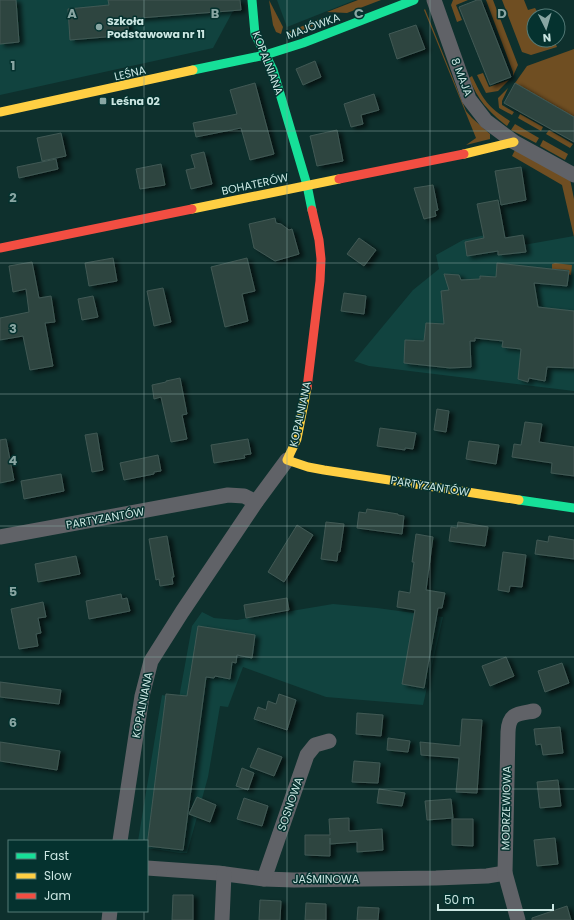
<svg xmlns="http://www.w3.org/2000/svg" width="574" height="920" font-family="Poppins,sans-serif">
	<defs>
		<filter id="shadow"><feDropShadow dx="4.5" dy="2.5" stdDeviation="2" flood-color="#0009"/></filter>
	</defs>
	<rect width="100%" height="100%" fill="#0e302d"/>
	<g fill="#11433f">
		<path d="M0 0H232L233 11 213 48 0 95Z"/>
		<path d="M277 0H355L287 27Z"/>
		<path d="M490 234 495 250 574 236V391L369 366 354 361 413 290 439 269 436 255 463 240Z"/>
		<path d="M333 604 377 608 443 617 423 705 326 697 243 667 228 707 220 706 208 777 187 853H180L147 848V841H138L162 695 179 698 192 626 202 612 214 618 237 620Z"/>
	</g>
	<g fill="#6f4e22">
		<path d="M269 0 283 27 281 34 276 32 273 25Z"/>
		<path d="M358 0H381L347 13 327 12Z"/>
		<path d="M453 0H468L456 5 462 20 457 22 451 5Z"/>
		<path d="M486 0H493L518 65 513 76V72Z"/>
		<path d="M502 0H524L528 10 535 8 540 16H534V40H554L557 47 531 55 522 52Z"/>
		<path d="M425 9 466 111 472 118 490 134V139L466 145 476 138 424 10Z"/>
		<path d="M322 18 324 22 287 36 288 32Z"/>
		<path d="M574 49V117L515 83 527 66Z"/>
		<path d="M483 73 489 87 509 80 498 91 486 93 477 75Z"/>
		<path d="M472 76C484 101 487 106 510 121L507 126C488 111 478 100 469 78Z"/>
		<path d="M508 88 502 101V105L514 112 512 115 499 108 498 98Z"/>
		<path d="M520 114 543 127 541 131 518 118Z"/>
		<path d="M515 124 539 138 536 143 511 130Z"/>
		<path d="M549 130 573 144 570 148 546 134Z"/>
		<path d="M543 140 568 154 565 160 540 146Z"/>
		<path d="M515 150 570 179 574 199V237L562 185 512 156Z"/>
		<path d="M555 263 572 265 571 275H569V270L552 269V264Z"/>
	</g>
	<g fill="#2e4541" stroke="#415954" filter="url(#shadow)">
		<path d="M0 0H16L19 42 0 44Z"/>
		<path d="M108 0H240L241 10 127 19 129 35 70 40 68 9 109 5Z"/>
		<path d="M477 0H481L511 77 490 85 459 7Z"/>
		<path d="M416 25 425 49 397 59 389 34Z"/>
		<path d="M315 61 321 77 303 85 296 69Z"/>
		<path d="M255 83 274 154 250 160 241 128 196 137 193 123 237 114 230 90Z"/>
		<path d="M515 83 574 117V142L504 103Z"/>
		<path d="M374 94 379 110 361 115 363 124 351 127 344 104Z"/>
		<path d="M337 130 343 161 317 166 310 136Z"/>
		<path d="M61 133 66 156 42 161 37 138Z"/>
		<path d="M204 152 212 184 191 189 186 170 195 168 191 155Z"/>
		<path d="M56 159 58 169 19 178 17 167Z"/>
		<path d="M161 164 165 185 140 189 136 169Z"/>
		<path d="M521 167 526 200 501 205 495 171Z"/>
		<path d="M433 185 438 210 435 211 436 216 424 219 414 188Z"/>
		<path d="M498 200 505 238 523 235 526 252 498 255V251L467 256 465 242 484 238 477 204Z"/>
		<path d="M275 218 276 223 281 224 289 230 292 229 299 254 275 261 254 248 249 224Z"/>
		<path d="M359 238 376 250 364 266 347 254Z"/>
		<path d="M113 258 117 281 89 286 85 263Z"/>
		<path d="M247 258 255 291 242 294 248 321 225 327 211 267Z"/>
		<path d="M32 262 39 298 51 296 55 322 45 323 53 366 30 370 23 336 0 340V318L29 312 26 289 13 292 9 266Z"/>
		<path d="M497 263 569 271 567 286 534 283 538 307 574 311V368L547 367 545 381 529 378 528 382 518 379 521 349 502 347 503 341 475 338V341H470L471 367 450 368 404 363 405 340 424 341 426 323 444 324 441 291 449 290 444 274 459 275 461 280 480 279V276L496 277Z"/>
		<path d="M163 288 171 322 154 326 147 291Z"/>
		<path d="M344 293 366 296 364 314 341 311Z"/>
		<path d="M93 296 98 317 82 320 78 299Z"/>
		<path d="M180 378 187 414 182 415 187 439 171 442 161 397 154 399 152 385 166 382V381Z"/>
		<path d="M437 409 449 411 446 432 434 430Z"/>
		<path d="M525 422 542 424 539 442 574 447V476L551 473 552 463 512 457 514 444 521 445Z"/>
		<path d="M380 428 416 433 413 449 405 448V450L377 446Z"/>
		<path d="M97 433 103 470 92 472 85 435Z"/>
		<path d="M6 439 14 480 0 483V440Z"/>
		<path d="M248 439 251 454 244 455 245 458 214 463 211 445Z"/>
		<path d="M469 441 499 445 496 464 466 459Z"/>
		<path d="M158 455 161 471 154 472V474L124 480 120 463Z"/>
		<path d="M61 474 64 491 24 499 21 481Z"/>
		<path d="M367 509 398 514V515L404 516 402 534 357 528 359 512 366 513Z"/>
		<path d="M326 522 344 524 340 552H338L337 561 321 559Z"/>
		<path d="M458 522 488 527 485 546 449 541 451 527 457 528Z"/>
		<path d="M297 525 313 535 284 582 268 572Z"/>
		<path d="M416 534 433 537 426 590 445 593 442 608H438L424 688 402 684 415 610 397 607 399 591 410 593 414 562H412Z"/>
		<path d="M167 536 174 577H172L173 584 160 586 159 579 156 580 149 539Z"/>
		<path d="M549 536 574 540V559L535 554 537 540 548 542Z"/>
		<path d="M503 552 526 555 522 587 510 586 509 592 498 590Z"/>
		<path d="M76 556 80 574 38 582 35 564Z"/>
		<path d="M121 594 122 599 127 598 130 611 89 619 86 601Z"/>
		<path d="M287 598 289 610 246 618 244 605Z"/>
		<path d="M43 602 46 617 38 618 41 633 36 634 38 646 19 649 11 609Z"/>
		<path d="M198 626 255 635 252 658 237 655 236 663 232 662 230 679 215 676 214 678 206 677 183 850 147 846 166 694 187 696Z"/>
		<path d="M506 657 514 676 490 686 482 666Z"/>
		<path d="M562 663 569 683 545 692 538 671Z"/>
		<path d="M0 682 61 690 59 704 0 697Z"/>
		<path d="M279 694 296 700 287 730 254 719 258 707 266 710 268 701 276 704Z"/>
		<path d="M357 713 383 715 381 736 356 734Z"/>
		<path d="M462 719 482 720 477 793 456 792 459 758 421 755 420 742 460 746Z"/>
		<path d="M560 727 563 753 543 755 541 744 536 745 534 729Z"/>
		<path d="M388 738 410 741 408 752 387 750Z"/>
		<path d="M0 742 60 751 57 770 0 761Z"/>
		<path d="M258 748 282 757 274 776 250 767Z"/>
		<path d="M354 761 380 763 378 783 352 782Z"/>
		<path d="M242 768 254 773 248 790 236 786Z"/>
		<path d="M558 780 561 806 540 808 537 782Z"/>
		<path d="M379 789 405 793 402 806 377 803Z"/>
		<path d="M197 797 216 805 210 822 189 814Z"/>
		<path d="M244 798 268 806 262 826 237 819Z"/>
		<path d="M451 799 453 818 427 820 425 801Z"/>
		<path d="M349 818V831L382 829 383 850 357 852V842L330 844V838V856L305 855V835H330L329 819Z"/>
		<path d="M452 819H473V846L452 845Z"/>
		<path d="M555 838 558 864 537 866 534 840Z"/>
		<path d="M173 895H193V920H172Z"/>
		<path d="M260 900 281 901 280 920H259Z"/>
		<path d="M306 903 326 904V920H305Z"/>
		<path d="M567 906 571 920H532V918Z"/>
		<path d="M358 907 379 908 378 920H357Z"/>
	</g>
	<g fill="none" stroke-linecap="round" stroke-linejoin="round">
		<g stroke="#606267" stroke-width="15">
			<path d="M434 0 469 99 486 121 514 142 574 175"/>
			<path d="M0 537 228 495 244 496 256 502"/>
			<path d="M120 841 142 696 151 661 182 612 256 502 287 460"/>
			<path d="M147 868 218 873 264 879 294 880 436 878 487 876 505 873"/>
			<path d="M264 879 307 755 315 745 329 741"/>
			<path d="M109 920 110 911"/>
			<path d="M222 920 224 874"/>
			<path d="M518 920 505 873 508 732C509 713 517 714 534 711"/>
		</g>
		<g stroke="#16e098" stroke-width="9">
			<path d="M252 0 255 34 273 70 307 185 312 210"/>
			<path d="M193 70 265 55 303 43 414 0"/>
			<path d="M519 500 574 508"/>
		</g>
		<g stroke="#ffcf43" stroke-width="9">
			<path d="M0 112 193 70"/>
			<path d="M464 154 514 142"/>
			<path d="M192 209 339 179"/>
			<path d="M307 388 297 439 287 460 308 467 324 470 519 500"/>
		</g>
		<g stroke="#f24e42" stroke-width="9">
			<path d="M339 179 464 154"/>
			<path d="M0 248 192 209"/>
			<path d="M307 388 320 281 321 259 319 240 312 210"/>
		</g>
	</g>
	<path fill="none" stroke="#89a6a3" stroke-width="1" stroke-opacity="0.55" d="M144 0V841M287 0V920M430 0V920M0 131H574M0 263H574M0 394H574M0 526H574M0 657H574M0 789H574M144 911V920"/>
	<g fill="#89a6a3" stroke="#05322f" stroke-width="1.5">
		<circle cx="99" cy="27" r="4"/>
		<rect x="99" y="97" width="8" height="8" rx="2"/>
	</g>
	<g text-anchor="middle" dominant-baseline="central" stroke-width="3" stroke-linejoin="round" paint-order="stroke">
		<g font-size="11" font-weight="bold" fill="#cbe6e2" stroke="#05322f" text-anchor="start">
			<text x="107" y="21">Szkoła<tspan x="107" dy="13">Podstawowa nr 11</tspan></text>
			<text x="111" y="101">Leśna 02</text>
		</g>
		<g font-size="11" fill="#cbe6e2" stroke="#05322f">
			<text transform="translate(313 26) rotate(-20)">MAJÓWKA</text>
			<text transform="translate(268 63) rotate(69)">KOPALNIANA</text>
			<text transform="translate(130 73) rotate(-13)">LEŚNA</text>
			<text transform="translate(462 77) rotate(69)">8 MAJA</text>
			<text transform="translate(255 184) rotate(-12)">BOHATERÓW</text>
			<text transform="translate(300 414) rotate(-78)">KOPALNIANA</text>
			<text transform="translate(430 486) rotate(9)">PARTYZANTÓW</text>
			<text transform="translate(105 518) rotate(-10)">PARTYZANTÓW</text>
			<text transform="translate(142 705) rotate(-79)">KOPALNIANA</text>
			<text transform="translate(290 804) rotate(-71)">SOSNOWA</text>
			<text transform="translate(506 808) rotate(-89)">MODRZEWIOWA</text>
			<text x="326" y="879">JAŚMINOWA</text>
		</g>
	</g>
	<g font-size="13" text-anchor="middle" font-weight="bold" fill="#89a6a3" stroke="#05322f" stroke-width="3" stroke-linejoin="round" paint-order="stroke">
		<text x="72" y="18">A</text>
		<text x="215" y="18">B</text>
		<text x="359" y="18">C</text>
		<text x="502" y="18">D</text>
		<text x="13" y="70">1</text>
		<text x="13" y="202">2</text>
		<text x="13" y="333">3</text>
		<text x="13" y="465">4</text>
		<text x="13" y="596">5</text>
		<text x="13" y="727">6</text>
	</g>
	<rect x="8" y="840" width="140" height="72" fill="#05322f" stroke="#547a77"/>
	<rect x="16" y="853" width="20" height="6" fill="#16e098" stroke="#547a77"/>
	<text x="44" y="860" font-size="12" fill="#cbe6e2">Fast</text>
	<rect x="16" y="873" width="20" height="6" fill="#ffcf43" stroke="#547a77"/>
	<text x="44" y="880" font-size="12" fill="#cbe6e2">Slow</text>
	<rect x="16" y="893" width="20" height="6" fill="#f24e42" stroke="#547a77"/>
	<text x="44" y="900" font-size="12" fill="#cbe6e2">Jam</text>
	<g transform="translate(546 28) rotate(175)"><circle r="19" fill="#05322f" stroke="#547a77"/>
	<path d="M0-3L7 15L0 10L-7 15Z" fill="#89a6a3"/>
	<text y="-6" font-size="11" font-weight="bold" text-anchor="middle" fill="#cbe6e2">N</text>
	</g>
	<path d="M438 904v6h115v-6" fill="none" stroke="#cbe6e2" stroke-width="2"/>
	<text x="444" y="904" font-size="12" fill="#cbe6e2" stroke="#05322f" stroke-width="3" paint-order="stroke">50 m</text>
</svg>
